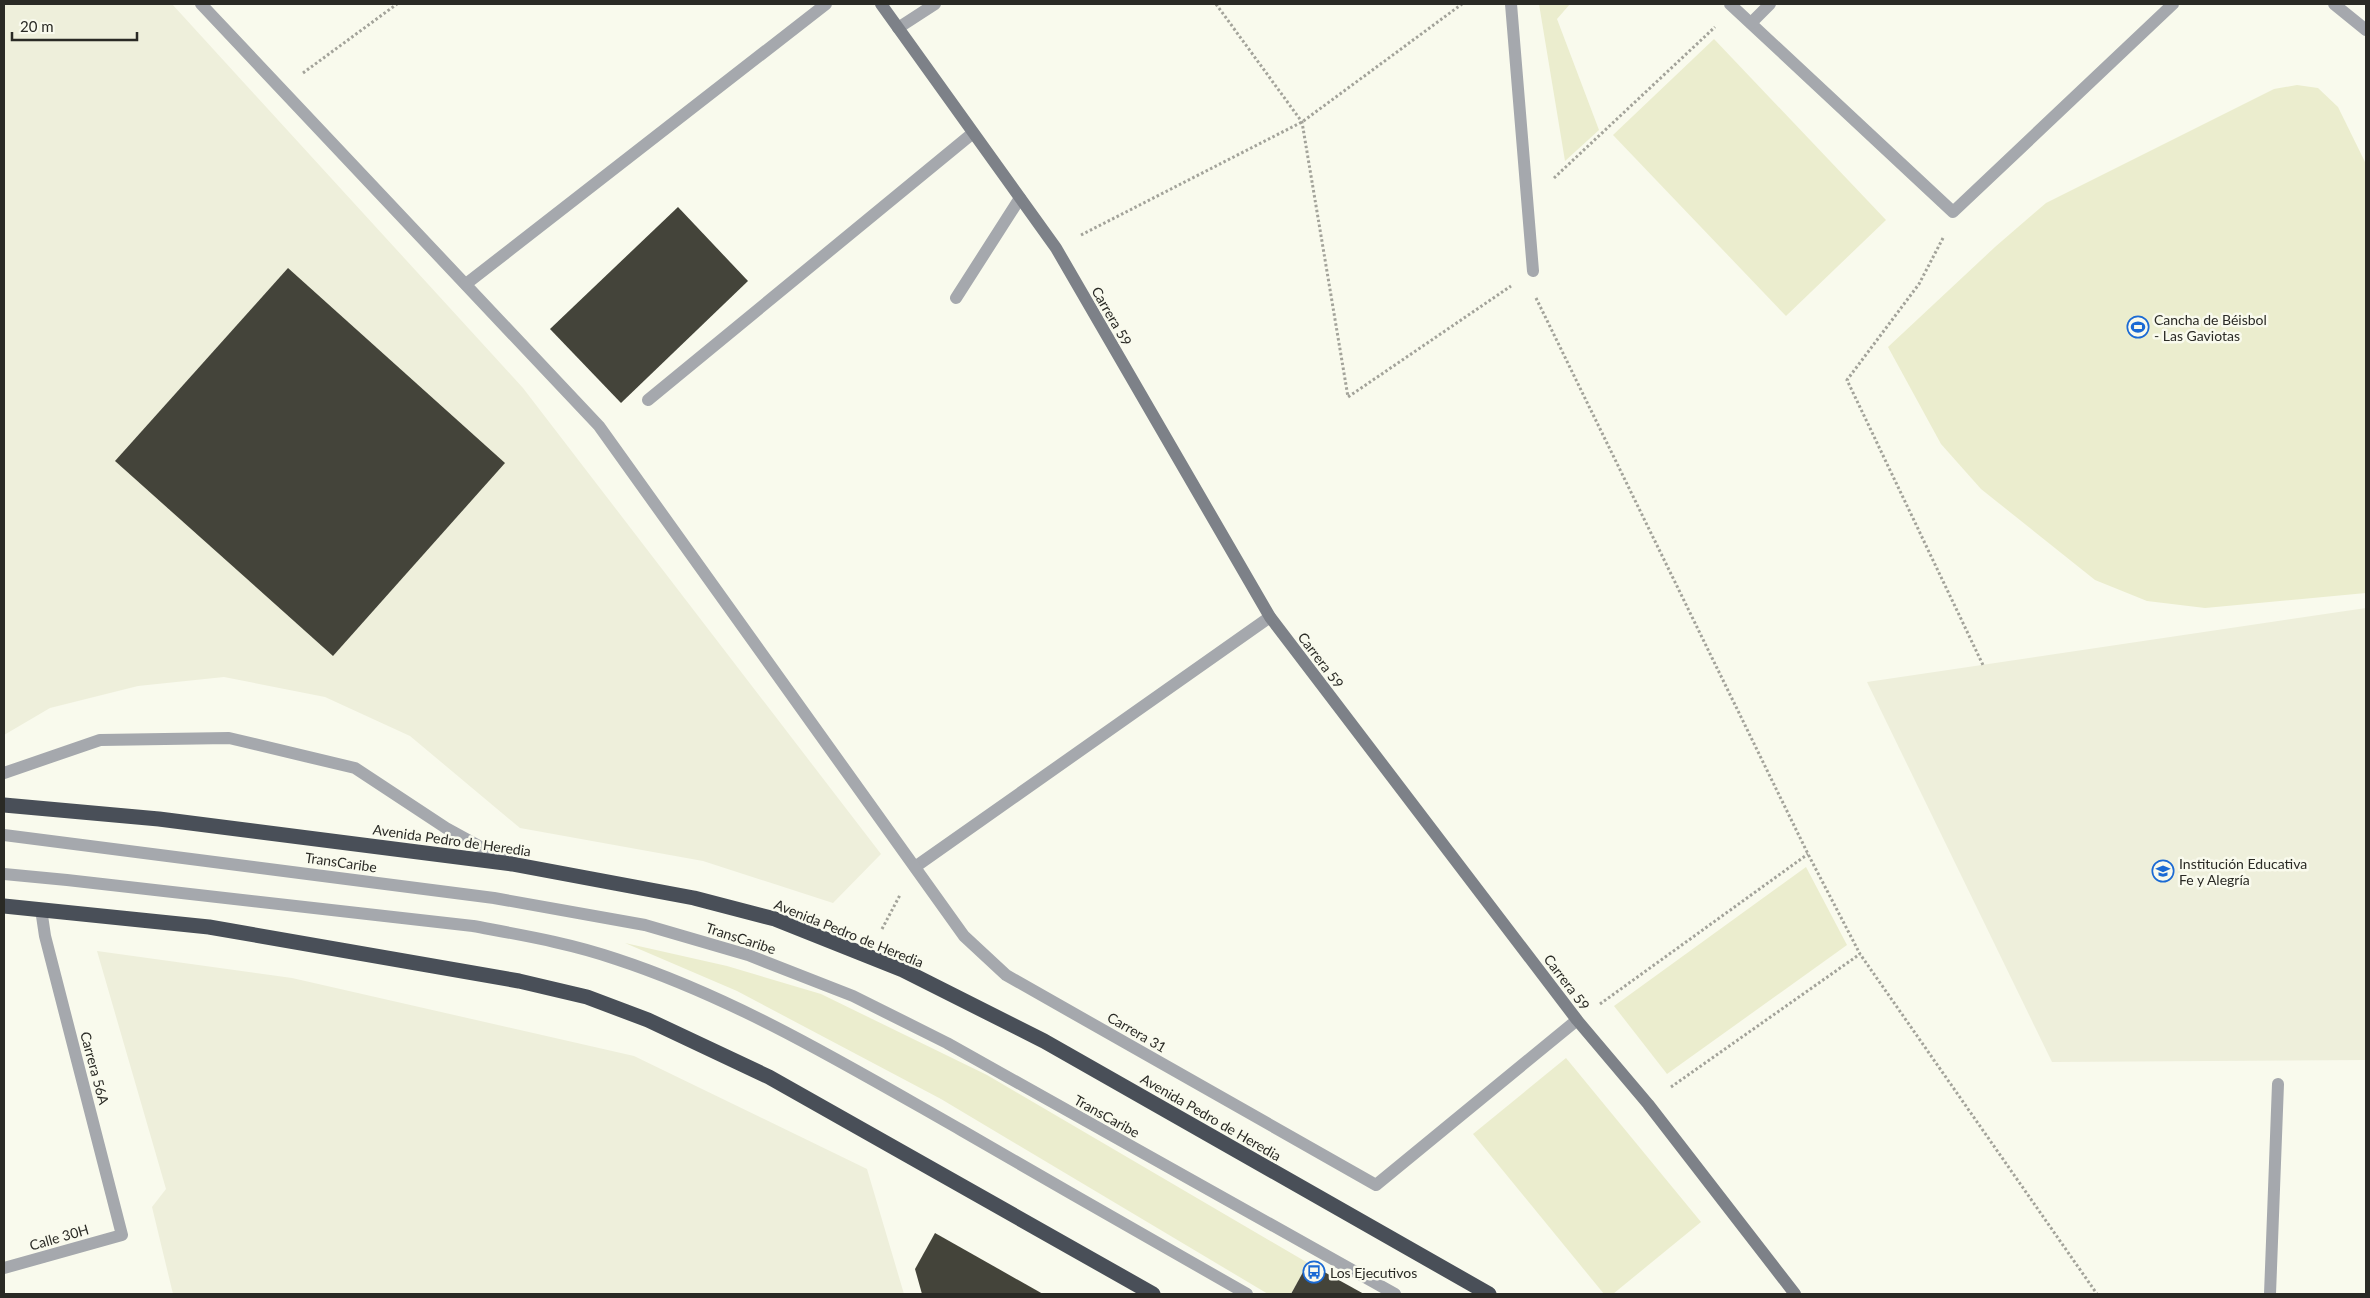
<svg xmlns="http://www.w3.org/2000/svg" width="2370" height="1298" font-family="Lato,sans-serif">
	<rect width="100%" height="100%" fill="#f9faed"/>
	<g fill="#eeefdb">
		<path d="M4 4H172L523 388 881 854 833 903 703 861 520 828 410 736 325 697 224 677 138 686 50 708 4 735Z"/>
		<path d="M2366 608V1060L2052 1062 1867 682Z"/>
		<path d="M97 951 292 978 634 1056 867 1169 904 1294H173L152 1207 166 1189Z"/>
	</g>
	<g fill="#ebedce">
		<path d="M1539 4H1570L1557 19 1599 130 1565 161Z"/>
		<path d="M1714 39 1886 220 1786 316 1613 135Z"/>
		<path d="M2297 85 2318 88 2338 107 2366 164V593L2205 608 2147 601 2095 580 1981 489 1941 444 1888 347 1995 247 2046 203 2274 89Z"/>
		<path d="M1806 867 1847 945 1667 1074 1614 1006Z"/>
		<path d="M625 943 727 966 821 994 987 1075 1308 1263 1291 1294H1268L941 1099 737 991Z"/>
		<path d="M1566 1058 1701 1222 1613 1294H1604L1473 1134Z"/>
	</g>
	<g fill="#44443a">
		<path d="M678 207 748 281 621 403 550 329Z"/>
		<path d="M288 268 505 463 333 656 115 461Z"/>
		<path d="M935 1233 1043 1294H922L915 1269Z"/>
		<path d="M1308 1263 1364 1294H1291Z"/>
	</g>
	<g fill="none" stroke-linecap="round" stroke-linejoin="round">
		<g stroke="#a3a39a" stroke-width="3" stroke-dasharray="2.5 2.5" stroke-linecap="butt">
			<path d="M1216 4 1302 122 1348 397 1511 286"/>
			<path d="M303 73 397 4"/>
			<path d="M1554 178 1715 27"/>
			<path d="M1081 235 1302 122 1462 4"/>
			<path d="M1943 238 1919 284 1847 380 1983 665"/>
			<path d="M1536 298 1808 854 1860 954 2097 1294"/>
			<path d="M882 929 900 895"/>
			<path d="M1600 1004 1808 854"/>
			<path d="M1671 1087 1860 954"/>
		</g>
		<g stroke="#a5a8ad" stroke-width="12">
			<path d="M898 28 935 4"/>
			<path d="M956 298 1020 198"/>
			<path d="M4 773 100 740 229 738 355 768 446 828 508 862"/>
			<path d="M4 835 494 898 645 925 748 955 853 996 947 1043 1395 1294"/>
			<path d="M915 867 1270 617"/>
			<path d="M4 874 67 880 473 926C521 935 570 943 616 959 738 999 850 1067 961 1130 1056 1185 1152 1240 1247 1294"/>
		</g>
		<g stroke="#a5a8ad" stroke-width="12">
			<path d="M201 4 599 426 964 936 1006 975 1376 1185 1577 1020"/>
			<path d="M1511 4 1533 271"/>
			<path d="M1730 4 1953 212 2173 4"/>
			<path d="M2334 4 2366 30"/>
			<path d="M1751 23 1770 4"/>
			<path d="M466 284 826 4"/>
			<path d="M648 400 973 133"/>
			<path d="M4 1268 122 1235 45 936 41 909"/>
			<path d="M2270 1294 2278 1084"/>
		</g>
		<path stroke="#7d8188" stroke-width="12" d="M881 4 1056 248 1270 617 1577 1020 1648 1104 1795 1294"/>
		<g stroke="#494f58" stroke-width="15">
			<path d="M4 805 159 819 512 864 694 898 775 919 903 970 1044 1041 1489 1294"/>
			<path d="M4 906 209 927 519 981 587 997 648 1020 769 1077 1153 1294"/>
		</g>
	</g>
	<defs>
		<g id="stadium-ring" transform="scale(1.125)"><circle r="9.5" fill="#f9faed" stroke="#1b6ad4" stroke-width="1.5"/><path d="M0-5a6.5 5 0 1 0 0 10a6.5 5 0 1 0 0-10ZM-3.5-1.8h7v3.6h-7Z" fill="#1b6ad4"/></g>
		<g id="school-ring" transform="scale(1.125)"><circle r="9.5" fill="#f9faed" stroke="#1b6ad4" stroke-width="1.5"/><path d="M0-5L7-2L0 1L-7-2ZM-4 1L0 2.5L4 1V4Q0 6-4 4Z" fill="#1b6ad4"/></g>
		<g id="bus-ring" transform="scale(1.125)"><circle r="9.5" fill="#f9faed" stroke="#1b6ad4" stroke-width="1.5"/><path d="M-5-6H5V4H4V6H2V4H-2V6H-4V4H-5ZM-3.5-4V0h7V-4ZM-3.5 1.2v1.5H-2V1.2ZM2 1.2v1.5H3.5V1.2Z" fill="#1b6ad4"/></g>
	</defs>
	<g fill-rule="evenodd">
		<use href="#stadium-ring" x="2138" y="327"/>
		<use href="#school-ring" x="2163" y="871"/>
		<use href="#bus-ring" x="1314" y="1272"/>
	</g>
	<g text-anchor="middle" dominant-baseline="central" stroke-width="5" stroke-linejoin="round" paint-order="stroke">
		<g font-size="14" fill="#2a2a25" stroke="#f9faed">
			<text transform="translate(1112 316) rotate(60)">Carrera 59</text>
			<text transform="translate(1321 660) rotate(53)">Carrera 59</text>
			<text transform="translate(452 840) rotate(8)">Avenida Pedro de Heredia</text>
			<text transform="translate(341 862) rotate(8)">TransCaribe</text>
			<text transform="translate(849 933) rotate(22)">Avenida Pedro de Heredia</text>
			<text transform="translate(741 938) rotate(18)">TransCaribe</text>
			<text transform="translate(1567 982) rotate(53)">Carrera 59</text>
			<text transform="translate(1137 1032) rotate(30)">Carrera 31</text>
			<text transform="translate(95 1068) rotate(75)">Carrera 56A</text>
			<text transform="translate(1107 1116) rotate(29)">TransCaribe</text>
			<text transform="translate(1211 1117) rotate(30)">Avenida Pedro de Heredia</text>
			<text transform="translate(59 1237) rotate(-16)">Calle 30H</text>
		</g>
		<g font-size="14" fill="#2a2a25" stroke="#f9faed" text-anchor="start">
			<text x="2154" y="319">Cancha de Béisbol<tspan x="2154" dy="16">- Las Gaviotas</tspan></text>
			<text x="2179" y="863">Institución Educativa<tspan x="2179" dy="16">Fe y Alegría</tspan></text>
			<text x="1330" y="1272">Los Ejecutivos</text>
		</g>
	</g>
	<rect width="2370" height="1298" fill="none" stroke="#2a2a25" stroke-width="10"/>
	<path d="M12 32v8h125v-8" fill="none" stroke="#2a2a25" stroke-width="2.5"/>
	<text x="20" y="32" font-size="15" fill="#2a2a25" stroke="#f9faed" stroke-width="4" paint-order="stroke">20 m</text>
</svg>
